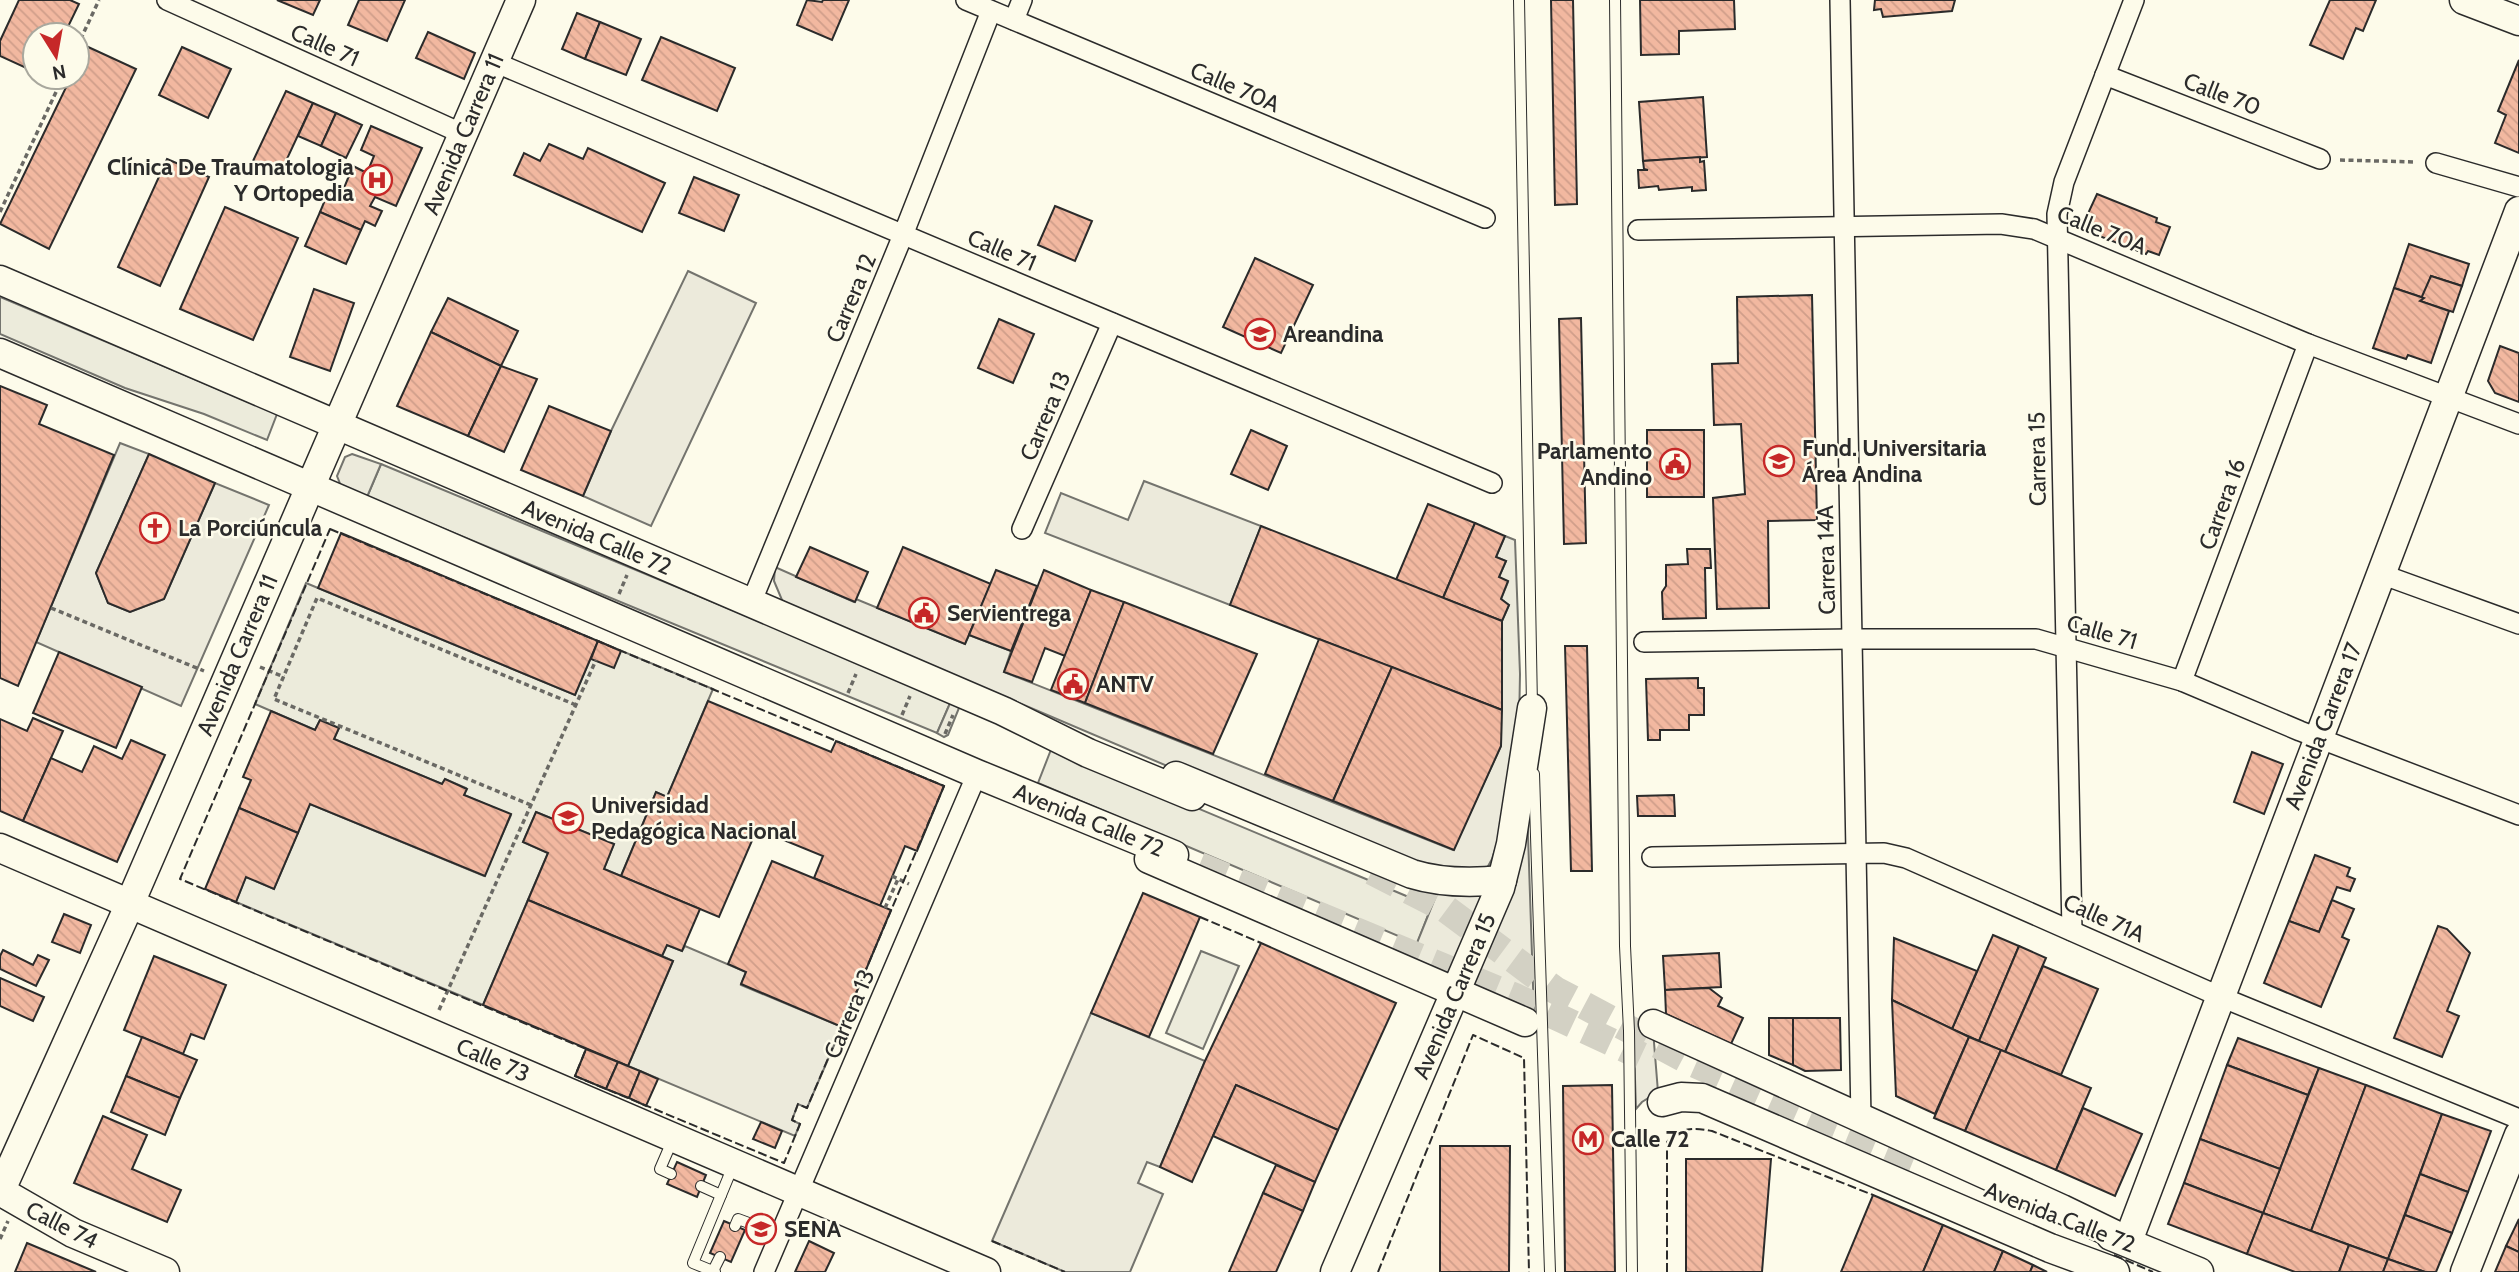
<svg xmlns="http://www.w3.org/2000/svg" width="2519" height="1272" font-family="Cabin,sans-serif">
	<defs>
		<pattern id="building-back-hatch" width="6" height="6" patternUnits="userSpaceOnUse" patternTransform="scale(1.75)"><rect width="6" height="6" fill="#f2b8a0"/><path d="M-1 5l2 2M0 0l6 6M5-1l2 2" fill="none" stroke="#d09e8a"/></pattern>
	</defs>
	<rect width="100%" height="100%" fill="#fdfbea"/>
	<g fill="#ecebdb" stroke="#74746e" stroke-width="2">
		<path d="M0 297 277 414 267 440 204 414 125 388 0 334Z"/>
		<path d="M381 464 951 701 937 733 367 497Z"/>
		<path d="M306 583 575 695 598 641 713 689 667 797 656 792 621 876 604 869 614 844 536 812 523 842 548 853 483 1005 236 902 246 877 274 889 310 804 484 876 511 815 464 795 466 788 445 779 442 784 334 739 339 728 320 720 315 730 255 704Z"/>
		<path d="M1052 747 1411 898 1430 910 1417 944 1038 783Z"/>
		<path d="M1201 951 1239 966 1203 1049 1166 1033Z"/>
	</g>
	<g fill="#eceadb" stroke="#74746e" stroke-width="2">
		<path d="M688 271 756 303 651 526 583 496 611 431Z"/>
		<path d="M120 443 149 454 96 573 108 603 130 612 164 599 215 483 269 505 181 706 36 642Z"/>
		<path d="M352 454 381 464 367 497 341 486 337 476 345 457Z"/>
		<path d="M1144 481 1261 526 1230 605 1045 533 1061 493 1128 520Z"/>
		<path d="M1505 536 1515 540 1520 674 1519 727 1502 828 1492 859 1487 868 1453 874 1259 805 791 606 782 600 774 581 775 567 854 602 856 599 965 644 969 635 1011 651 1004 672 1453 850 1501 746 1502 621 1509 605 1501 599 1508 582 1499 577 1506 561 1496 557Z"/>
		<path d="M951 701 959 708 948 735 944 737 937 733Z"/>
		<path d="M1527 805 1534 1015 1470 985Z"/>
		<path d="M1440 886 1485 889 1448 977 1410 960Z"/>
		<path d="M667 945 682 951 685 946 746 972 741 985 842 1027 807 1108 798 1104 792 1120 800 1124 795 1136 628 1066 673 961 662 956Z"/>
		<path d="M1091 1013 1205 1061 1160 1167 1147 1162 1138 1183 1163 1194 1130 1272H1065L992 1241Z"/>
		<path d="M1633 1018 1653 1030 1658 1092 1642 1102 1636 1109Z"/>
	</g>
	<g fill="url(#building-back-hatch)" stroke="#2b2b2b" stroke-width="2">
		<path d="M19 0H70L79 4 64 35H35V72L0 56V41Z"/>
		<path d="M277 0H320L313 15Z"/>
		<path d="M359 0H405L387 41 348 25Z"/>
		<path d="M807 0 822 2 823 0H849L832 40 797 25Z"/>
		<path d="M1551 0H1573L1577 204 1555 205Z"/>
		<path d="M1640 0H1734L1735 29 1679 31V54L1641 55Z"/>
		<path d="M1875 0H1955L1952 11 1883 17 1881 9 1874 10Z"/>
		<path d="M2330 0H2376L2363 31 2356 28 2343 59 2310 45Z"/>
		<path d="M577 13 600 22 585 59 562 49Z"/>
		<path d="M600 22 641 39 626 75 585 59Z"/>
		<path d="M428 32 475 53 464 79 416 58Z"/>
		<path d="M661 37 735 68 717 111 642 80Z"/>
		<path d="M86 46 136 69 49 249 0 224 71 77H77V65Z"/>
		<path d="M182 47 231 69 208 118 159 95Z"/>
		<path d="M2519 60V153L2495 143 2506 115 2498 111Z"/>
		<path d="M286 91 313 103 280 174 253 161Z"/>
		<path d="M1703 97 1707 157 1643 161 1639 102Z"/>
		<path d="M313 103 336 113 321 146 298 136Z"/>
		<path d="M336 113 362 125 346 158 321 146Z"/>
		<path d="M371 126 422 148 396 206 375 197 370 206 382 211 375 226 365 221 361 230 320 212 330 188 342 193 353 166 367 173 374 156 361 150Z"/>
		<path d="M549 144 583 159 588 148 665 183 642 232 514 175 524 153 540 161Z"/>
		<path d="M1700 157V162L1704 161 1706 190 1692 191V187L1659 190 1658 186 1639 188 1638 170H1648L1644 169 1643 161Z"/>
		<path d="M167 159 209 177 160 286 118 267Z"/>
		<path d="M694 177 739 195 724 231 679 213Z"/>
		<path d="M2097 194 2157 218 2156 222 2170 227 2159 255 2148 251 2146 254 2089 232 2085 220Z"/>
		<path d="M1055 206 1092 221 1075 261 1038 245Z"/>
		<path d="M225 207 298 238 253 340 180 309Z"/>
		<path d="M320 212 361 230 346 264 305 246Z"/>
		<path d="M2409 244 2469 264 2462 286 2431 276 2424 298 2394 288Z"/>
		<path d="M1255 258 1313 285 1281 353 1223 327Z"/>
		<path d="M2431 276 2462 286 2453 312 2420 301Z"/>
		<path d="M2394 288 2424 298 2420 301 2449 311 2431 363 2408 355 2406 359 2373 348Z"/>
		<path d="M314 289 354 303 330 371 290 357Z"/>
		<path d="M1812 295 1817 520 1768 521 1769 608 1717 609 1713 498 1745 494 1741 424 1714 425 1712 364 1738 363 1737 297Z"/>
		<path d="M448 298 518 331 501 366 431 332Z"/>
		<path d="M1581 318 1586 543 1564 544 1559 319Z"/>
		<path d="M999 319 1034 334 1013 383 978 368Z"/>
		<path d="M431 332 501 366 468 436 397 406Z"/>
		<path d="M2500 346 2519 353V402L2495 393 2488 381Z"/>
		<path d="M501 366 537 379 504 452 468 436Z"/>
		<path d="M0 386 47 405 39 424 114 455 18 686 0 678Z"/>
		<path d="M549 406 611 431 583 496 521 470Z"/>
		<path d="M1251 430 1287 446 1268 490 1231 474Z"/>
		<rect x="1647" y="430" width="57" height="67"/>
		<path d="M149 454 215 483 164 599 130 612 108 603 96 573Z"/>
		<path d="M1428 504 1475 523 1443 598 1396 580Z"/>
		<path d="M1475 523 1505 536 1496 557 1506 561 1499 577 1508 581 1501 599 1509 605 1502 621 1443 598Z"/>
		<path d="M1261 526 1502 621V710L1230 605Z"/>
		<path d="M341 533 598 641 575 695 318 588Z"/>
		<path d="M810 547 868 572 855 602 796 577Z"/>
		<path d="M903 547 991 584 965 644 877 608Z"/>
		<path d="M1687 549H1710L1711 568H1705L1706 618 1663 619 1662 592 1666 586V565L1688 564Z"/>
		<path d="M996 570 1037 586 1011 651 969 635Z"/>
		<path d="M1044 570 1091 590 1065 656 1045 648 1032 682 1004 672Z"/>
		<path d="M1091 590 1124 602 1085 703 1051 690Z"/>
		<path d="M1124 602 1257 654 1213 754 1085 703Z"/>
		<path d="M1319 639 1392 667 1333 801 1265 774Z"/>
		<path d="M598 641 621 651 614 668 591 659Z"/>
		<path d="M1565 646H1587L1592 871H1571Z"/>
		<path d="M59 652 142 687 116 748 33 713Z"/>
		<path d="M1392 667 1502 710 1501 746 1454 850 1333 801Z"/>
		<path d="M1698 678V688H1704V715H1689V730H1660V740H1648L1646 679Z"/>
		<path d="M708 701 831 752 836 741 944 786 917 851 905 846 880 906 814 878 823 856 757 829 719 917 621 876 656 792 667 797Z"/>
		<path d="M271 711 315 730 320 720 339 728 334 739 442 784 445 779 467 789 464 795 511 814 485 876 310 804 298 833 239 808 251 780 243 777Z"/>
		<path d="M33 718 63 731 23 821 0 811V719L27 731Z"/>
		<path d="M131 740 165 755 117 862 23 821 51 758 82 772 94 746 122 759Z"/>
		<path d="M2252 752 2283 764 2264 814 2234 802Z"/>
		<path d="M1674 795 1675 816H1638L1637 796Z"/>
		<path d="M239 808 298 833 274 889 246 877 236 902 205 889Z"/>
		<path d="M536 812 614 844 604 869 700 909 682 951 667 945 662 956 528 900 548 853 523 842Z"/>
		<path d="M2315 855 2350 868 2347 876 2355 879 2350 891 2337 887 2319 932 2289 921Z"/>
		<path d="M772 861 891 910 842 1027 741 984 746 972 728 964Z"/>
		<path d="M1143 893 1200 917 1149 1037 1091 1013Z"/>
		<path d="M528 900 673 961 628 1066 483 1005Z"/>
		<path d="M2332 900 2354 909 2342 937 2349 940 2321 1007 2264 983 2289 921 2319 932Z"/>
		<path d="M64 914 91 925 80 953 52 942Z"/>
		<path d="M2438 926 2447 929 2470 953 2447 1011 2459 1016 2442 1057 2394 1038Z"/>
		<path d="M1993 935 2019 946 1979 1041 1952 1029Z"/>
		<path d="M1894 938 1977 971 1952 1029 1892 1000Z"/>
		<path d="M1261 943 1396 1003 1338 1130 1236 1085 1192 1182 1160 1167 1205 1061Z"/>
		<path d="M2019 946 2046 958 2005 1052 1979 1041Z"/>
		<path d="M3 950 33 965 38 955 49 960 36 986 0 969V956Z"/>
		<path d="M1719 953 1721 987 1665 990 1663 956Z"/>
		<path d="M154 956 226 985 204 1039 191 1034 183 1054 124 1030Z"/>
		<path d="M2043 966 2098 989 2061 1075 2005 1052Z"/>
		<path d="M0 978 44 997 33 1021 0 1006Z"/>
		<path d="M1709 988 1722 998 1718 1006 1743 1018 1731 1044 1666 1014 1665 990Z"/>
		<path d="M1892 1000 1969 1037 1935 1114 1896 1096Z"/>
		<path d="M1769 1018H1793V1065L1769 1055Z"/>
		<path d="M1793 1018H1840L1841 1070 1805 1071 1793 1065Z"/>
		<path d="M142 1037 197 1060 180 1098 126 1076Z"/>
		<path d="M1969 1037 2001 1050 1965 1131 1934 1118Z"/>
		<path d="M2238 1038 2319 1068 2308 1095 2227 1065Z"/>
		<path d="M586 1049 618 1062 606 1089 575 1076Z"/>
		<path d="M2001 1050 2091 1088 2056 1170 1965 1131Z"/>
		<path d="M618 1062 640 1071 629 1098 606 1089Z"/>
		<path d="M2227 1065 2308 1095 2280 1169 2200 1139Z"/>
		<path d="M2319 1068 2366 1085 2311 1231 2263 1213Z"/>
		<path d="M640 1071 658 1079 646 1106 629 1098Z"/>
		<path d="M126 1076 180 1098 165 1135 111 1112Z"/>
		<path d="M1236 1085 1338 1130 1315 1182 1213 1136Z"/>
		<path d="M1612 1085 1615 1272H1565L1563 1086Z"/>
		<path d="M2366 1085 2442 1114 2388 1259 2311 1231Z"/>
		<path d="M2083 1108 2142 1134 2115 1196 2056 1170Z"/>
		<path d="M2442 1114 2491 1131 2468 1192 2420 1174Z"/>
		<path d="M103 1116 147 1135 132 1169 181 1190 167 1222 74 1183Z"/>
		<path d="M761 1122 782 1131 775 1148 753 1139Z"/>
		<path d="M2200 1139 2280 1169 2263 1213 2184 1183Z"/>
		<path d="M1440 1146H1510L1509 1272H1440Z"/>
		<path d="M1686 1159H1771L1762 1272H1686Z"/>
		<path d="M677 1162 706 1175 697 1197 667 1184Z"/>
		<path d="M1276 1165 1315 1182 1303 1211 1263 1193Z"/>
		<path d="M2420 1174 2468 1192 2452 1233 2405 1215Z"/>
		<path d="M2184 1183 2263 1213 2247 1254 2168 1224Z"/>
		<path d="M1263 1193 1303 1211 1276 1272H1229Z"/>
		<path d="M1873 1195 1943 1225 1923 1272H1841Z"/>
		<path d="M2263 1213 2349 1245 2339 1272H2295L2247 1254Z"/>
		<path d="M2405 1215 2452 1233 2436 1272H2425L2388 1259Z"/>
		<path d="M2519 1219V1252L2506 1246Z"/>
		<path d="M724 1221 745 1230 731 1262 710 1253Z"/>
		<path d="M1943 1225 2003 1251 1994 1272H1923Z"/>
		<path d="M809 1241 834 1253 825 1272H795Z"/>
		<path d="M27 1243 96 1272H15Z"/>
		<path d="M2349 1245 2388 1259 2383 1272H2339Z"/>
		<path d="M2506 1246 2519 1252V1272H2495Z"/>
		<path d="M2003 1251 2033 1265 2030 1272H1994Z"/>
		<path d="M2388 1259 2425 1272H2383Z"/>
		<path d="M2033 1265 2047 1272H2030Z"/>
	</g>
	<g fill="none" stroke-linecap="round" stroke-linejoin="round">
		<g stroke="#d3d1c4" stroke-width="28" stroke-dasharray="28 14" stroke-linecap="butt">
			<path d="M1199 866 1515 997 1641 1056"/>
			<path d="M1372 871 1446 909 1555 990 1691 1062 1828 1123 1921 1161"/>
		</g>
		<g stroke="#2b2b2b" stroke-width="12">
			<g id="lane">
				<path d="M1519 0 1532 706"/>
				<path d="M1615 0 1625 946 1629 1031 1632 1272"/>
				<path d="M1534 774 1550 1272"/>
				<path d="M671 1174 660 1169 673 1139"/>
				<path d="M701 1186 721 1195"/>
				<path d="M735 1226 738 1219 781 1235"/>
				<path d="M713 1271 720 1257"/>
				<path d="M715 1272 693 1263 733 1166"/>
			</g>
		</g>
		<g stroke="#2b2b2b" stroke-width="22">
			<g id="street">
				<path d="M167 0 463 134"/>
				<path d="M966 0 1485 218"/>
				<path d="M1840 0 1861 1119"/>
				<path d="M1014 20 1022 0"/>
				<path d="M494 62 1492 483"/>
				<path d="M2105 75 2320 159"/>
				<path d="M2436 163 2519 187"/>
				<path d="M1638 230 2001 224 2034 229 2308 344 2519 424"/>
				<path d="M1022 529 1112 323"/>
				<path d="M2381 574 2519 624"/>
				<path d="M751 603 903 235 991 11"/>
				<path d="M1644 642 1852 639H2036L2182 681 2300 731 2519 815"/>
				<path d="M2182 681 2308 344"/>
				<path d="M1652 857 1884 853 1906 858 2221 997 2519 1119"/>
				<path d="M2072 931 2057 214 2064 182 2134 0"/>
				<path d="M764 1272 977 774"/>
			</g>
		</g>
		<g stroke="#2b2b2b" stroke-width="31">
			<g id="secondary">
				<path d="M2464 0 2519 21"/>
				<path d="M0 280 1003 711 1088 753 1192 796"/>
				<path d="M0 353 977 774 1174 855"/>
				<path d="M1176 776 1412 874C1441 883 1472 883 1502 880"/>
				<path d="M0 848 986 1272"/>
				<path d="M1149 859 1525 1022"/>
				<path d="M1653 1024 2062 1209 2128 1241"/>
				<path d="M1662 1102 1681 1097 1702 1098 2050 1248 2115 1272"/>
				<path d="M0 1191 73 1233 165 1272"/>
				<path d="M0 1192 124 917 521 0"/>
				<path d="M2111 1236 2199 1272"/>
				<path d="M2128 1241 2519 211"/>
				<path d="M1335 1272 1500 888 1511 844 1532 708"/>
				<path d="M2465 1272 2519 1135"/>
			</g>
		</g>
		<g stroke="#6a6964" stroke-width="3.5" stroke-dasharray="5 3.5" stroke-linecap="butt">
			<path d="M77 47 99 0"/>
			<path d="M2340 160 2416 162"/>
			<path d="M0 212 63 77"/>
			<path d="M619 594 627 575"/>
			<path d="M51 608 204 671"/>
			<path d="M260 667 284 677"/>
			<path d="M848 693 856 674"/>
			<path d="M902 715 910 696"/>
			<path d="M945 734 953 715"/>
			<path d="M531 805 274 699 317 598 576 705"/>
			<path d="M892 876 909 884"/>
			<path d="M885 908 898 879"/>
			<path d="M439 1010 596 660"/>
			<path d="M0 1239 8 1221"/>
		</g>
		<use href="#lane" stroke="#fdfbea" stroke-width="10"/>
		<use href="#street" stroke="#fdfbea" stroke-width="19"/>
		<use href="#secondary" stroke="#fdfbea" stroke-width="28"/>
		<g stroke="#2b2b2b" stroke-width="2" stroke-dasharray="9 3.5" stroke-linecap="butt">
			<path d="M330 529 944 786 807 1108 798 1104 792 1120 800 1124 784 1163 575 1076 586 1049 180 879Z"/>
			<path d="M1200 917 1261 943"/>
			<path d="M992 1241 1065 1272"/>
			<path d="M2114 1255 2153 1272"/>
			<path d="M1378 1272 1473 1035 1524 1058 1529 1272"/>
			<path d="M1667 1272V1142C1680 1128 1693 1127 1712 1131L1873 1195"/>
		</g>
	</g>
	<defs>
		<g id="hospital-ring" transform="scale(1.575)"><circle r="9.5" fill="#fdfbea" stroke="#c62828" stroke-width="1.5"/><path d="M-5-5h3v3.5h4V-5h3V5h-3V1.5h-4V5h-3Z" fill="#c62828"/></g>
		<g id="university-ring" transform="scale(1.575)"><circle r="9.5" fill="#fdfbea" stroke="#c62828" stroke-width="1.5"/><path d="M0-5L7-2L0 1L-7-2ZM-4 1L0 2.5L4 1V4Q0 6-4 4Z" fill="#c62828"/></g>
		<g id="civic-ring" transform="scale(1.575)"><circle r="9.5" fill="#fdfbea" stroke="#c62828" stroke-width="1.5"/><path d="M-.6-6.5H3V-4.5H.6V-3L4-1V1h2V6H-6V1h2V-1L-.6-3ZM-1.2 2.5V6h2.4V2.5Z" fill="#c62828"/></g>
		<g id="church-ring" transform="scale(1.575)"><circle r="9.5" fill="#fdfbea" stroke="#c62828" stroke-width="1.5"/><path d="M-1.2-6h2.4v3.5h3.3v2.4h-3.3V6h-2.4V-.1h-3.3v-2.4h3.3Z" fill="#c62828"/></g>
		<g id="metro-ring" transform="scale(1.575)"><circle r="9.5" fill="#fdfbea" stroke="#c62828" stroke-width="1.5"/><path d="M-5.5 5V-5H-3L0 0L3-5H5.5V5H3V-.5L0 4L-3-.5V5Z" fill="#c62828"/></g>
	</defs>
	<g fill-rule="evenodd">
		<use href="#hospital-ring" x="377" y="180"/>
		<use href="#university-ring" x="1260" y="334"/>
		<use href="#university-ring" x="1779" y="461"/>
		<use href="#civic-ring" x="1675" y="464"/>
		<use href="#church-ring" x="155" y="528"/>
		<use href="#civic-ring" x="924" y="613"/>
		<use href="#civic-ring" x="1073" y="684"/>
		<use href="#university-ring" x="568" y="818"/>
		<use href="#metro-ring" x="1588" y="1139"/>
		<use href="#university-ring" x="761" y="1229"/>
	</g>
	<g text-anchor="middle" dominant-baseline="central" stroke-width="5" stroke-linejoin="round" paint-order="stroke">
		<g font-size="23" fill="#2b2b2b" stroke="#fdfbea">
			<text transform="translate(325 45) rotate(24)">Calle 71</text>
			<text transform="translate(1235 87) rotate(23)">Calle 70A</text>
			<text transform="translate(2222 94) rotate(21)">Calle 70</text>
			<text transform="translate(463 134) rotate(-67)">Avenida Carrera 11</text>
			<text transform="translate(2102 230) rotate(22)">Calle 70A</text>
			<text transform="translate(1002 250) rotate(23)">Calle 71</text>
			<text transform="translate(851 298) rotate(-67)">Carrera 12</text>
			<text transform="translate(1045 416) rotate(-67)">Carrera 13</text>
			<text transform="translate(2037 459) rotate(-91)">Carrera 15</text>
			<text transform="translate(2222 504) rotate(-70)">Carrera 16</text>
			<text transform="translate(597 537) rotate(23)">Avenida Calle 72</text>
			<text transform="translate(1826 560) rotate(-91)">Carrera 14A</text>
			<text transform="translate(2102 632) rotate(16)">Calle 71</text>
			<text transform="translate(237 655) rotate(-67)">Avenida Carrera 11</text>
			<text transform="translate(2323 726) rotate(-69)">Avenida Carrera 17</text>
			<text transform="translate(1089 820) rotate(22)">Avenida Calle 72</text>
			<text transform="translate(2104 918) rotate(24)">Calle 71A</text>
			<text transform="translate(1454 996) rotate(-67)">Avenida Carrera 15</text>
			<text transform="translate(849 1014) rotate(-67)">Carrera 13</text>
			<text transform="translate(493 1060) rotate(23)">Calle 73</text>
			<text transform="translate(2060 1217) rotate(21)">Avenida Calle 72</text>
			<text transform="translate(62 1225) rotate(27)">Calle 74</text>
		</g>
		<g font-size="23" font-weight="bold" fill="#2b2b2b" stroke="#fdfbea" text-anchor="start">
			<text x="354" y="167" text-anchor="end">Clínica De Traumatologia<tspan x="354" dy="26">Y Ortopedia</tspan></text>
			<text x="1283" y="334">Areandina</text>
			<text x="1802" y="448">Fund. Universitaria<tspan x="1802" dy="26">Área Andina</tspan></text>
			<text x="1652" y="451" text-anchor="end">Parlamento<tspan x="1652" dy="26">Andino</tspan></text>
			<text x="178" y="528">La Porciúncula</text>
			<text x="947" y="613">Servientrega</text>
			<text x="1096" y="684">ANTV</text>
			<text x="591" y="805">Universidad<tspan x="591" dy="26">Pedagógica Nacional</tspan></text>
			<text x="1611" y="1139">Calle 72</text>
			<text x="784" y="1229">SENA</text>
		</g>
	</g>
	<g transform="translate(56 56) rotate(169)"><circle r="33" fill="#fdfbea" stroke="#a9a89e" stroke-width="2"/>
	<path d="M0-5L12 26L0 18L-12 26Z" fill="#c62828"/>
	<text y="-10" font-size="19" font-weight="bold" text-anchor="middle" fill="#2b2b2b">N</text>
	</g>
</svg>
